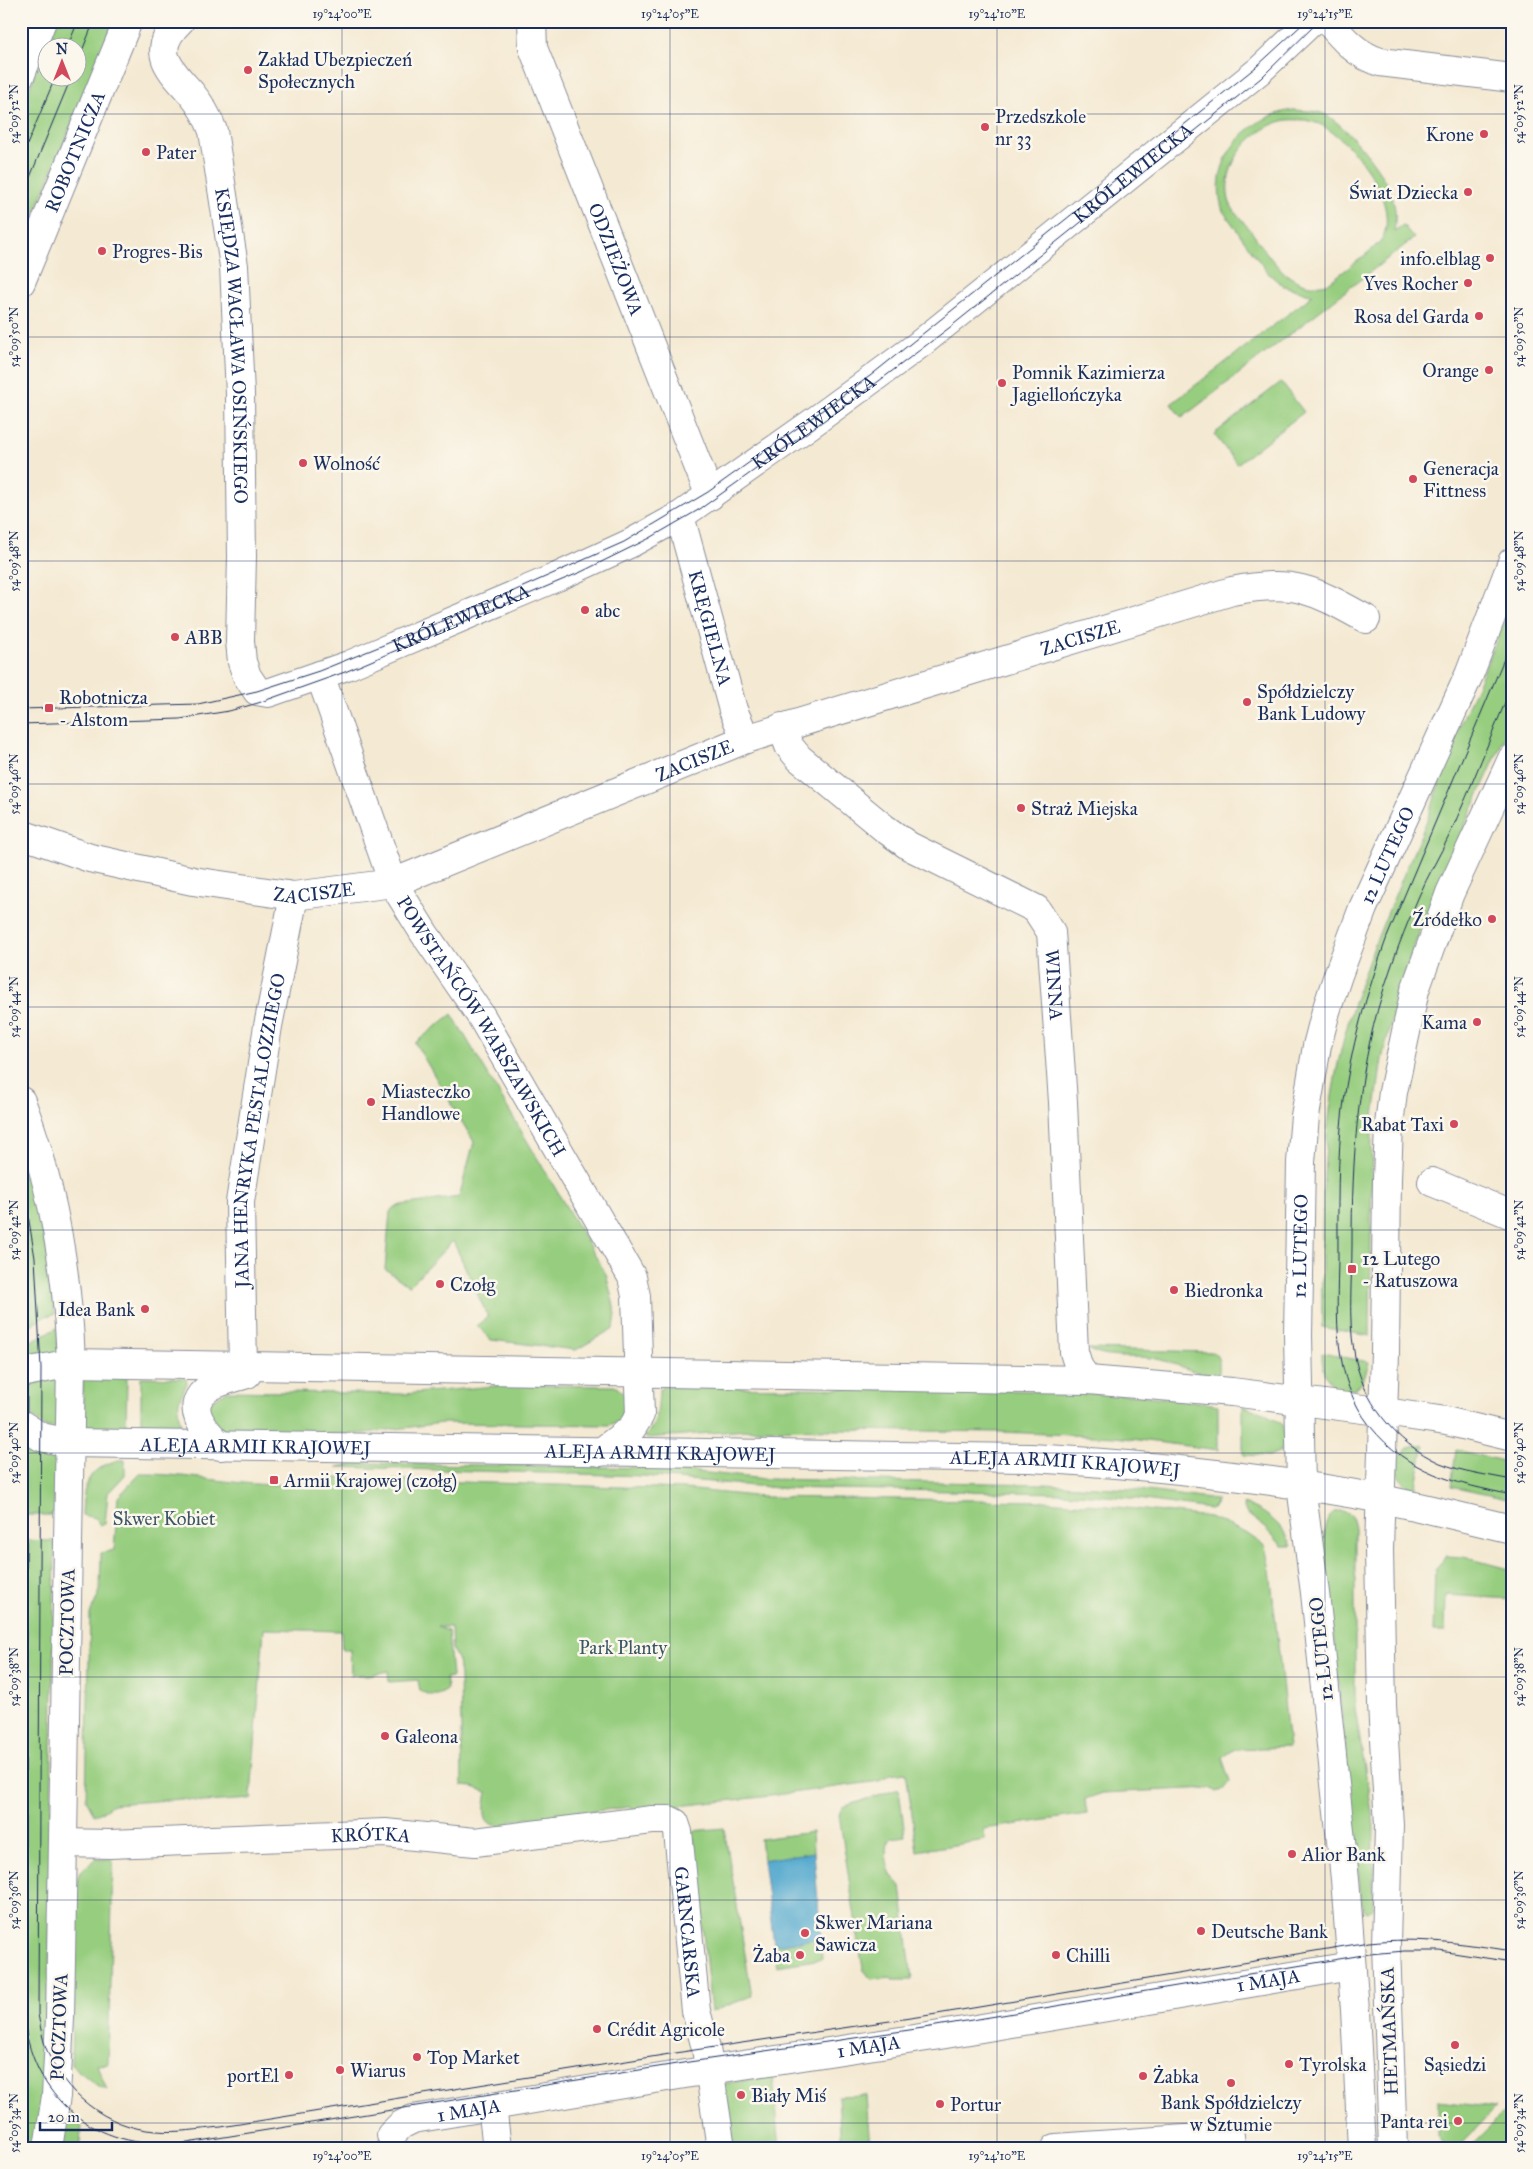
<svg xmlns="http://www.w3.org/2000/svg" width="1533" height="2169" font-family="'IM FELL Great Primer',serif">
	<rect width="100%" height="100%" fill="#fbf7ec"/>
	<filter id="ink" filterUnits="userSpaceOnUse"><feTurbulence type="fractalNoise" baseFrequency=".02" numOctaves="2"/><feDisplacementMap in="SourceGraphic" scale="10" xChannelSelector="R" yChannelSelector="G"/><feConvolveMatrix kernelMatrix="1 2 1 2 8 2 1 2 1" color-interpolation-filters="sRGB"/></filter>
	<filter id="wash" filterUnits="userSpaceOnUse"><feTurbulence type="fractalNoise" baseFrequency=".0096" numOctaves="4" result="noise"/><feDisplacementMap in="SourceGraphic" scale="20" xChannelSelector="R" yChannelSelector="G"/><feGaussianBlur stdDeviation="1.12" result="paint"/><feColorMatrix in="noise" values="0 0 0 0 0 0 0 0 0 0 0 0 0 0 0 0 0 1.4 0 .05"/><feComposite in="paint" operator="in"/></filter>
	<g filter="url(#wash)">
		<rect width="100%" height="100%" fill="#f4e9d2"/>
		<g fill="#96cd7e" stroke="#587e6e" fill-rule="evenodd">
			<path d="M57 21H114L21 247V108ZM48 48H78V78H48Z"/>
			<path d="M1293 110C1303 111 1314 110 1324 114 1347 125 1384 172 1392 196 1396 208 1396 219 1394 231L1403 225 1414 238 1182 418 1171 404 1313 295 1284 286 1276 280 1267 272 1223 211C1207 162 1245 117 1293 110ZM1305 120C1312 122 1320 123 1326 128 1355 146 1399 201 1383 237 1378 248 1338 275 1327 284 1290 293 1269 256 1251 231 1244 222 1232 211 1229 200 1221 165 1250 130 1282 121 1289 119 1297 120 1305 120Z"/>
			<path d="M1281 382 1304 412 1237 464 1214 434Z"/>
			<path d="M1512 600V721L1430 903 1402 980 1382 1059 1372 1130 1370 1336 1322 1327C1322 1231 1319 1136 1343 1042 1362 966 1395 896 1425 825 1436 799 1442 771 1452 745 1471 696 1495 650 1512 600Z"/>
			<path d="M452 1014 606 1274 616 1314 614 1328 576 1350 491 1340 477 1325 488 1317 453 1241 409 1286 385 1269 390 1212 393 1208 401 1205 459 1197 474 1142 415 1043Z"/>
			<path d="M21 1139C39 1196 49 1254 55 1314L46 1316 21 1331Z"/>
			<path d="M57 1328 58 1353 21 1366V1346Z"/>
			<path d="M1089 1349 1212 1352C1221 1356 1219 1367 1219 1376 1196 1376 1174 1361 1151 1358 1134 1356 1103 1360 1089 1349Z"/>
			<path d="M1322 1353 1369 1362C1365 1380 1357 1398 1335 1388 1325 1378 1322 1367 1322 1353Z"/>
			<path d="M87 1376 127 1377 126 1432 83 1430V1379Z"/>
			<path d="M141 1377 186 1378 187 1383 179 1401 178 1411 182 1432 141 1433Z"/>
			<path d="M44 1378 59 1380 57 1428 44 1427 21 1406C21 1385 27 1386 44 1378Z"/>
			<path d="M506 1385 615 1386 625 1394 629 1405 623 1420 609 1425 442 1423 358 1434 228 1433 218 1431 207 1404 227 1391 405 1394Z"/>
			<path d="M664 1386C764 1388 864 1389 964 1390 1048 1391 1135 1391 1218 1405V1450L1116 1437 1001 1432 760 1429 646 1438 645 1436C658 1424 658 1408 659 1390Z"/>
			<path d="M1243 1406 1264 1413 1282 1424 1286 1440 1281 1451 1269 1456 1243 1455Z"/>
			<path d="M21 1436 57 1453 56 1515H21Z"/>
			<path d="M1424 1445 1415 1490C1396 1480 1388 1464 1407 1448Z"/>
			<path d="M1456 1450 1512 1463V1500L1451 1487Z"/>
			<path d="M119 1460H125V1475L108 1493 105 1524 101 1525 96 1518 82 1515C83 1485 87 1468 119 1460Z"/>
			<path d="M359 1463 660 1468 765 1479 1045 1484 1131 1489 1217 1500 1214 1507 1209 1509 1131 1498 1064 1493 778 1488 643 1476 337 1467Z"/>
			<path d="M140 1474C204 1473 269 1496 333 1478L685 1489 763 1497 1045 1501 1098 1505 1210 1517 1246 1533 1265 1546 1270 1570 1289 1747 1235 1749 1222 1758 1230 1781 1221 1792H1217L1211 1788 1103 1793 1085 1799 1087 1814 984 1829 985 1840 917 1851 906 1772 890 1774 880 1781 762 1797 632 1811 630 1807 587 1812 582 1822 576 1814 556 1816 555 1825 535 1828 531 1818 510 1821V1825C481 1830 483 1813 487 1792L473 1787 462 1786 460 1676 458 1661 452 1649 451 1627H437L448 1631 452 1677 446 1678 447 1689C439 1698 431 1696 420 1691L418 1680 389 1682 388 1671 369 1675H351L350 1650H342L341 1631 264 1629 251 1795 253 1799 204 1802 182 1799 113 1804 98 1814H94L86 1799 90 1614 100 1591 101 1553 114 1550 118 1497Z"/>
			<path d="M1243 1504C1264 1509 1283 1525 1292 1546H1282L1267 1529 1246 1513Z"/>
			<path d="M1336 1511H1343L1352 1516 1355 1528V1708L1374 1825 1373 1906 1368 1912 1365 1911 1362 1907 1324 1546C1324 1533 1323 1518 1336 1511Z"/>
			<path d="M21 1540 55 1541 48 2045C46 2066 45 2125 34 2141 31 2146 27 2148 21 2148Z"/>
			<path d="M1446 1556 1464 1557 1512 1570V1599L1446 1595 1445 1632H1433L1435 1568Z"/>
			<path d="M899 1789 905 1836 891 1838 886 1848 887 1863 891 1875 901 1886 912 1980H892V1977L871 1979 863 1969 839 1815 842 1807Z"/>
			<path d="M724 1828 752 1996 711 2012 693 1831Z"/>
			<path d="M812 1832 813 1853 763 1860 760 1839Z"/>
			<path d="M95 1859H113L108 2064 97 2065 107 2090 95 2084 71 2065 75 1885 80 1872Z"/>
			<path d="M820 1938 822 1959 777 1966 774 1945Z"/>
			<path d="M773 2076 780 2148H734L721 2084Z"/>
			<path d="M866 2095 870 2148H841L838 2096Z"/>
			<path d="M1438 2101 1496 2108 1457 2148H1448L1438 2137Z"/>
			<path d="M1507 2110 1512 2111V2142L1505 2148H1469Z"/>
			<path d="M68 2115 82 2127 79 2148H63Z"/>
		</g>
		<path fill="#51a8ce" stroke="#366c96" d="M814 1852 821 1938 774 1945 763 1860Z"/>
	</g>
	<g filter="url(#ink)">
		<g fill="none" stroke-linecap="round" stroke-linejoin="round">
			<g stroke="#888c98" stroke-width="30">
				<g id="minor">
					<path id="s1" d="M180 21C149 51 169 68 191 93 201 105 208 117 213 131L234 266 240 394 242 556 240 641 242 662 247 676 257 691 268 693 349 665 557 577 631 543 680 516 815 421 920 344 1260 70 1312 21"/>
					<path id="s2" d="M532 21 533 48 710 496"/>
					<path d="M1328 21C1343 39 1357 55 1380 62L1512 78"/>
					<path id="s3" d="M680 516 733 710 746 739"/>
					<path id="s4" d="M320 675 393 883 424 933 481 1016 632 1277 636 1296 640 1415 632 1428 601 1452"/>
					<path id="s5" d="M782 727 789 746 799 758 884 828 909 846 1036 909 1051 932 1063 1102 1074 1352 1079 1368 1088 1380"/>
					<path id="s6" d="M21 834 90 858 193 881 294 896 393 883 746 739 1232 591C1295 579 1312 589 1366 619"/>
					<path d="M1432 1182 1512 1215"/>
					<path id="s7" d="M243 1367 240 1202 268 1026 294 896"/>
					<path d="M21 1373 71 1363 1088 1380 1232 1392 1378 1411 1446 1421 1512 1437"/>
					<path id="s8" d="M21 1424 41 1437 70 1443 1031 1458C1149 1465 1266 1477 1382 1499 1426 1508 1469 1519 1512 1529"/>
					<path d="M221 1446C205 1431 181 1406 210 1387 220 1381 235 1378 247 1374"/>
					<path id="s9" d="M63 1843 110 1844 385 1833 475 1842 652 1820H669L675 1823 678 1832 696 2011 706 2048 721 2148"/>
					<path d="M492 2106 497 2148"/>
					<path id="s10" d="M391 2135 401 2125 413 2119 691 2073 940 2035 1351 1966"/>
					<path d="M1056 2148 1230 2136 1231 2148"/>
				</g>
			</g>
			<g stroke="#888c98" stroke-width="30">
				<g id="major">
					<path d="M21 74 42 21"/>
					<path id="s11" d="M21 282 128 21"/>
					<path d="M21 1101C53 1185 68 1273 71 1363L60 2018 56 2096 48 2148"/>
					<path id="s12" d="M1362 2148 1355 2010 1345 1879 1315 1593 1301 1486 1298 1335 1301 1162 1305 1116 1317 1046 1326 1011 1338 975 1363 908 1469 675 1512 562"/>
					<path d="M1393 2148 1386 1945 1389 1825 1382 1705 1379 1550 1385 1352 1387 1179 1389 1125 1393 1092 1415 990 1450 893 1512 759"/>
				</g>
			</g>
			<use href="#minor" stroke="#fff" stroke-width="28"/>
			<use href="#major" stroke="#fff" stroke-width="28"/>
			<g stroke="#1b2f5e" stroke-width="1">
				<path d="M67 48 78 21"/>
				<path d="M78 61 94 21"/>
				<path d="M21 159 55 78"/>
				<path d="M21 199 71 78"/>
				<path d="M1512 640 1387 937C1367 992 1350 1049 1343 1108 1337 1158 1338 1209 1338 1259 1337 1317 1332 1377 1370 1426 1409 1474 1455 1483 1512 1495"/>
				<path d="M1512 686C1491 735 1472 786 1450 834 1440 855 1428 875 1419 896 1405 928 1392 962 1382 995 1357 1076 1352 1161 1352 1245 1352 1280 1348 1317 1354 1351 1361 1400 1395 1443 1440 1463 1463 1472 1488 1475 1512 1480"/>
				<path d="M21 709 198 704 257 691 319 671 381 646 498 598 624 542 708 492 870 376 1256 67 1306 21"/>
				<path d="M21 724 180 719 229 711 258 703 345 672 581 572 650 538 700 509 875 384 949 328 1261 78 1319 21"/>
				<path d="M21 1172 35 1258 41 1368 38 2014C40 2025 42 2037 46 2048 63 2093 107 2128 156 2131 178 2133 199 2129 221 2127L688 2051 937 2014 1369 1942C1419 1937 1462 1943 1512 1951"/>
				<path d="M21 1268 27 1371 24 2019C34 2105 103 2153 187 2143L689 2062 930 2027 1369 1954 1405 1951H1440L1512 1962"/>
			</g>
		</g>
	</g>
	<path fill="none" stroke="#1b2f5e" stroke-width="1" stroke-opacity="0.45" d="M342 21V2148M670 21V2148M997 21V2148M1325 21V2148M21 114H1512M21 337H1512M21 561H1512M21 784H1512M21 1007H1512M21 1230H1512M21 1453H1512M21 1677H1512M21 1900H1512M21 2123H1512"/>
	<g fill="#d1495b" stroke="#fbf7ec" stroke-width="2">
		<circle cx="248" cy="70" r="5"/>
		<circle cx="985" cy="127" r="5"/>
		<circle cx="1484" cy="134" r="5"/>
		<circle cx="146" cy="152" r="5"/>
		<circle cx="1468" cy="192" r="5"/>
		<circle cx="102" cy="251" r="5"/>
		<circle cx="1490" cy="258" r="5"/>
		<circle cx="1468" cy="283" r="5"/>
		<circle cx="1479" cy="316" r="5"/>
		<circle cx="1489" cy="370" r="5"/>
		<circle cx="1002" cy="383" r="5"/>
		<circle cx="303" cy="463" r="5"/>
		<circle cx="1413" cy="479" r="5"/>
		<circle cx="585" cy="610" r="5"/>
		<circle cx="175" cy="637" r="5"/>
		<circle cx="1247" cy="702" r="5"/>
		<rect x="44" y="703" width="10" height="10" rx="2.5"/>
		<circle cx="1021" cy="808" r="5"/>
		<circle cx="1492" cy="919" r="5"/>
		<circle cx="1477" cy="1022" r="5"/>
		<circle cx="371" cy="1102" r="5"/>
		<circle cx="1454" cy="1124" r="5"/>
		<rect x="1347" y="1264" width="10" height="10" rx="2.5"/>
		<circle cx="440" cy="1284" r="5"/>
		<circle cx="1174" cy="1290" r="5"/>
		<circle cx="145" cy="1309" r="5"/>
		<rect x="269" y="1475" width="10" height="10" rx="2.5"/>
		<circle cx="385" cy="1736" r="5"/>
		<circle cx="1292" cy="1854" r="5"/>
		<circle cx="1201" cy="1931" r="5"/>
		<circle cx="805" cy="1933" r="5"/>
		<circle cx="800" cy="1955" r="5"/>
		<circle cx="1056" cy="1955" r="5"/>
		<circle cx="597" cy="2029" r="5"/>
		<circle cx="1455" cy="2045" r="5"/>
		<circle cx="417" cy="2057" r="5"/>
		<circle cx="1289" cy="2064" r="5"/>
		<circle cx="340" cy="2070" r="5"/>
		<circle cx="289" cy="2075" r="5"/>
		<circle cx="1143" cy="2076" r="5"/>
		<circle cx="1231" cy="2083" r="5"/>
		<circle cx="741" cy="2095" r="5"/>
		<circle cx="940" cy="2104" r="5"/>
		<circle cx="1458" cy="2121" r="5"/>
	</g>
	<g text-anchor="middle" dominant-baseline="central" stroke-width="5" stroke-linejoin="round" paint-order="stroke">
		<g font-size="19" fill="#1b2f5e" stroke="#fbf7ec" text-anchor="start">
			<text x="258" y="59">Zakład Ubezpieczeń<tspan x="258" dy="22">Społecznych</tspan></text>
			<text x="995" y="116">Przedszkole<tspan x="995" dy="22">nr 33</tspan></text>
			<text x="1474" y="134" text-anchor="end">Krone</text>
			<text x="156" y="152">Pater</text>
			<text x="1458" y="192" text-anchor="end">Świat Dziecka</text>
			<text x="112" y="251">Progres-Bis</text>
			<text x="1480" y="258" text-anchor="end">info.elblag</text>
			<text x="1458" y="283" text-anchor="end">Yves Rocher</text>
			<text x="1469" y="316" text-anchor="end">Rosa del Garda</text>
			<text x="1479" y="370" text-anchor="end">Orange</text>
			<text x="1012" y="372">Pomnik Kazimierza<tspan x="1012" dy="22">Jagiellończyka</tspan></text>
			<text x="313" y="463">Wolność</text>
			<text x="1423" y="468">Generacja<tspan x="1423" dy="22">Fittness</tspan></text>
			<text x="595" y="610">abc</text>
			<text x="185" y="637">ABB</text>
			<text x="1257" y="691">Spółdzielczy<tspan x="1257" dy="22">Bank Ludowy</tspan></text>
			<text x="59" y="697">Robotnicza<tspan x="59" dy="22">- Alstom</tspan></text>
			<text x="1031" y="808">Straż Miejska</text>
			<text x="1482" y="919" text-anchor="end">Źródełko</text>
			<text x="1467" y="1022" text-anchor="end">Kama</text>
			<text x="381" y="1091">Miasteczko<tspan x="381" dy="22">Handlowe</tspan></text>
			<text x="1444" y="1124" text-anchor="end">Rabat Taxi</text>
			<text x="1362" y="1258">12 Lutego<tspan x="1362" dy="22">- Ratuszowa</tspan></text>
			<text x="450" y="1284">Czołg</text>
			<text x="1184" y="1290">Biedronka</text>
			<text x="135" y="1309" text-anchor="end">Idea Bank</text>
			<text x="284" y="1480">Armii Krajowej (czołg)</text>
			<text x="395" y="1736">Galeona</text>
			<text x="1302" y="1854">Alior Bank</text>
			<text x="815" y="1922">Skwer Mariana<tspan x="815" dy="22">Sawicza</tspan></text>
			<text x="1211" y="1931">Deutsche Bank</text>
			<text x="790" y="1955" text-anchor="end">Żaba</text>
			<text x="1066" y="1955">Chilli</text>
			<text x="607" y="2029">Crédit Agricole</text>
			<text x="427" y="2057">Top Market</text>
			<text x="1299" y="2064">Tyrolska</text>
			<text x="1455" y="2064" text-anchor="middle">Sąsiedzi</text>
			<text x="350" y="2070">Wiarus</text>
			<text x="279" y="2075" text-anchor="end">portEl</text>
			<text x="1153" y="2076">Żabka</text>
			<text x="751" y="2095">Biały Miś</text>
			<text x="1231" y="2102" text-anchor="middle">Bank Spółdzielczy<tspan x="1231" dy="22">w Sztumie</tspan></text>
			<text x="950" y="2104">Portur</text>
			<text x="1448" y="2121" text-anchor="end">Panta rei</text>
		</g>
		<g font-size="19" fill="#1b2f5e" stroke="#fbf7ec">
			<text stroke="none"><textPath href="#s11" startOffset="141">ROBOTNICZA</textPath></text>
			<text stroke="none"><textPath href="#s1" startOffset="1724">KRÓLEWIECKA</textPath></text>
			<text stroke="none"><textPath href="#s2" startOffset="254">ODZIEŻOWA</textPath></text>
			<text stroke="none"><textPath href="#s1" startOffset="346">KSIĘDZA WACŁAWA OSIŃSKIEGO</textPath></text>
			<text stroke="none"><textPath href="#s1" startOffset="1319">KRÓLEWIECKA</textPath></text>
			<text stroke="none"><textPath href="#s1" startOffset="914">KRÓLEWIECKA</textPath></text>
			<text stroke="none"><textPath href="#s3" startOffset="116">KRĘGIELNA</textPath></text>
			<text stroke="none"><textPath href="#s6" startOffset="1111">ZACISZE</textPath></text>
			<text stroke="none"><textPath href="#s6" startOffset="706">ZACISZE</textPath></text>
			<text stroke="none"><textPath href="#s12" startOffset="1310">12 LUTEGO</textPath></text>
			<text stroke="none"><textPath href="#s6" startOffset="301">ZACISZE</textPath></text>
			<text stroke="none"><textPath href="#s5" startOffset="399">WINNA</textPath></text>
			<text stroke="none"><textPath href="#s4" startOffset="389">POWSTAŃCÓW WARSZAWSKICH</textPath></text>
			<text stroke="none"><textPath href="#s7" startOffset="238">JANA HENRYKA PESTALOZZIEGO</textPath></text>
			<text stroke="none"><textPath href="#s12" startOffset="905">12 LUTEGO</textPath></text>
			<text stroke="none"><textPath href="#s8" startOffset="239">ALEJA ARMII KRAJOWEJ</textPath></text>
			<text stroke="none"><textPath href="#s8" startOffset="644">ALEJA ARMII KRAJOWEJ</textPath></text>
			<text stroke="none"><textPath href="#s8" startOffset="1049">ALEJA ARMII KRAJOWEJ</textPath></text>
			<text transform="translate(67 1622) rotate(-89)">POCZTOWA</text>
			<text transform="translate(1321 1649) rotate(-96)">12 LUTEGO</text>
			<text stroke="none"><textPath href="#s9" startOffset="308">KRÓTKA</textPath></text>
			<text stroke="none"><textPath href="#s9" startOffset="725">GARNCARSKA</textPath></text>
			<text stroke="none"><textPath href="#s10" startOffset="894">1 MAJA</textPath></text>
			<text transform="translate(59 2027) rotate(-88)">POCZTOWA</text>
			<text transform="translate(1389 2031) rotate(-92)">HETMAŃSKA</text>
			<text stroke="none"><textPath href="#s10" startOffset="489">1 MAJA</textPath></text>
			<text stroke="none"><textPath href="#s10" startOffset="84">1 MAJA</textPath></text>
		</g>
		<g font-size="19" fill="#3a5666" stroke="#fbf7ec">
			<text x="164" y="1518">Skwer Kobiet</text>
			<text x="623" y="1647">Park Planty</text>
		</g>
	</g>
	<rect width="1533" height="2169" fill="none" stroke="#fbf7ec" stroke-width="55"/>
	<g transform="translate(62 62)"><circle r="24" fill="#fbf7ec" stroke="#a1a7b3"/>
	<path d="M0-4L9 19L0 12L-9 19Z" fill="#d1495b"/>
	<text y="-8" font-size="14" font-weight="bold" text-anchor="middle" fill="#1b2f5e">N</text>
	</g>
	<path d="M40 2122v8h72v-8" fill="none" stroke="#1b2f5e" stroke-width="2.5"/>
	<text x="48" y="2122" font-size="15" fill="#1b2f5e" stroke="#fbf7ec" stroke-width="4" paint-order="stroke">20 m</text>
	<rect x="28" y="28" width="1478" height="2114" fill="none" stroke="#1b2f5e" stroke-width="2"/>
	<g font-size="12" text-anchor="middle" fill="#1b2f5e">
		<text x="342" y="18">19°24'00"E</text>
		<text x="670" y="18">19°24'05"E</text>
		<text x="997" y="18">19°24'10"E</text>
		<text x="1325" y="18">19°24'15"E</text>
		<text transform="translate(14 114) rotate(-90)" y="4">54°09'52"N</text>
		<text transform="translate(1519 114) rotate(-90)" y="4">54°09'52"N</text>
		<text transform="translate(14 337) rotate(-90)" y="4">54°09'50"N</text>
		<text transform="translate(1519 337) rotate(-90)" y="4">54°09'50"N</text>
		<text transform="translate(14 561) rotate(-90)" y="4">54°09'48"N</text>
		<text transform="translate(1519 561) rotate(-90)" y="4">54°09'48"N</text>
		<text transform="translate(14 784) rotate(-90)" y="4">54°09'46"N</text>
		<text transform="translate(1519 784) rotate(-90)" y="4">54°09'46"N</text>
		<text transform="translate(14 1007) rotate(-90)" y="4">54°09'44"N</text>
		<text transform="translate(1519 1007) rotate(-90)" y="4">54°09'44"N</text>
		<text transform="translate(14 1230) rotate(-90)" y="4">54°09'42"N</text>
		<text transform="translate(1519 1230) rotate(-90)" y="4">54°09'42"N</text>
		<text transform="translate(14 1453) rotate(-90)" y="4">54°09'40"N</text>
		<text transform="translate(1519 1453) rotate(-90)" y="4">54°09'40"N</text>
		<text transform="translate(14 1677) rotate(-90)" y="4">54°09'38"N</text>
		<text transform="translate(1519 1677) rotate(-90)" y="4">54°09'38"N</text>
		<text transform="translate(14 1900) rotate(-90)" y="4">54°09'36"N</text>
		<text transform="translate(1519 1900) rotate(-90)" y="4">54°09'36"N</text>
		<text transform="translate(14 2123) rotate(-90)" y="4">54°09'34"N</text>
		<text transform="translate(1519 2123) rotate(-90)" y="4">54°09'34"N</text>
		<text x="342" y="2160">19°24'00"E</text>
		<text x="670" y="2160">19°24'05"E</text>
		<text x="997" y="2160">19°24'10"E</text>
		<text x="1325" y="2160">19°24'15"E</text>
	</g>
</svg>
